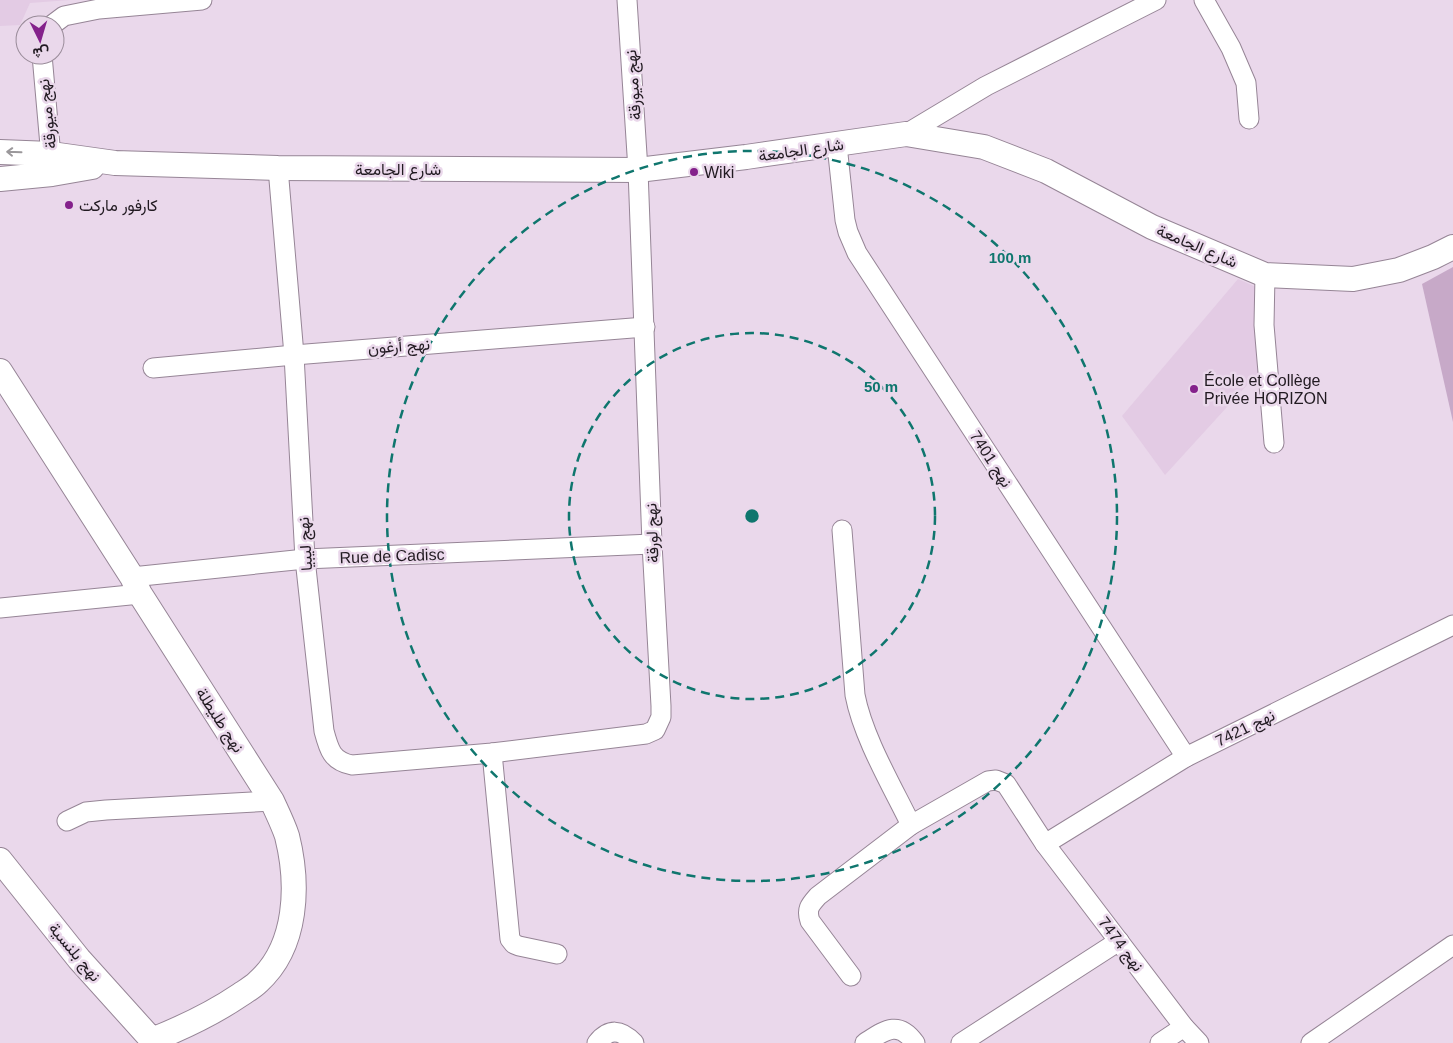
<svg xmlns="http://www.w3.org/2000/svg" width="1453" height="1043" font-family="Arial,Vazirmatn,sans-serif">
	<rect width="100%" height="100%" fill="#ead8eb"/>
	<g fill="#e3cbe4">
		<path d="M0 0H70L30 3 20 25 0 26Z"/>
		<path d="M1238 279 1263 290 1268 362 1165 475 1122 416Z"/>
	</g>
	<path fill="#c7a9c8" d="M1453 267V422L1422 284Z"/>
	<g fill="none" stroke-linecap="round" stroke-linejoin="round">
		<g stroke="#968596" stroke-width="21">
			<g id="minor">
				<path d="M1204 0 1231 48 1246 83 1249 119"/>
				<path d="M52 25 64 16 99 9 202 0"/>
				<path d="M42 55 52 168"/>
				<path d="M906 134 986 86 1156 0"/>
				<path d="M837 145 845 220 848 232 857 253 1186 757"/>
				<path d="M278 168 294 355 305 559 324 731C329 750 332 761 352 765L492 753 646 734 655 730 661 717V706L652 544 638 170 627 0"/>
				<path d="M1265 275 1264 325 1274 443"/>
				<path d="M153 368 294 355 645 327"/>
				<path d="M842 530 855 695C863 737 892 786 911 825"/>
				<path d="M132 577 305 559 652 544"/>
				<path d="M0 608 140 594"/>
				<path d="M492 753 510 939 514 944 519 946 557 954"/>
				<path d="M67 821 86 812 106 810 272 801"/>
				<path d="M1045 844 1186 757 1453 625"/>
				<path d="M851 976 810 921C806 909 810 905 818 896L911 825 988 781 996 780 1006 784 1045 844 1184 1027 1199 1043"/>
				<path d="M597 1043C609 1028 621 1029 634 1043"/>
				<path d="M865 1043C884 1031 898 1019 915 1043"/>
				<path d="M961 1043 1119 941"/>
				<path d="M1160 1043 1184 1027"/>
				<path d="M1311 1043 1453 945"/>
			</g>
		</g>
		<g stroke="#968596" stroke-width="26">
			<g id="tertiary">
				<path d="M0 152 51 154 115 163 278 168 638 170 746 157 906 134 984 147 1046 171 1152 227 1265 275 1353 279 1399 270 1433 257 1453 247"/>
				<path d="M0 179 52 174 92 167"/>
				<path d="M0 371 132 577 140 594 272 801C277 812 283 824 287 836 299 884 298 946 258 982 253 987 246 991 240 995 212 1014 182 1028 152 1040L79 959 0 860"/>
			</g>
		</g>
		<use href="#minor" stroke="#fff" stroke-width="19"/>
		<use href="#tertiary" stroke="#fff" stroke-width="24"/>
	</g>
	<defs><path id="oneway-shaft" d="M-6 0H5M1.5-3L5.5 0L1.5 3" fill="none" stroke-width="1.6" stroke-linecap="round" stroke-linejoin="round" transform="scale(1.25)"/></defs>
	<use stroke="#9b989b" href="#oneway-shaft" transform="translate(14 152) rotate(-178)"/>
	<g fill="none" stroke="#0f766e" stroke-width="2.5" stroke-dasharray="9 6">
		<circle cx="752" cy="516" r="183"/>
		<circle cx="752" cy="516" r="365"/>
	</g>
	<g fill="#84218b" stroke="#ead8eb" stroke-width="2">
		<circle cx="694" cy="172" r="5"/>
		<circle cx="69" cy="205" r="5"/>
		<circle cx="1194" cy="389" r="5"/>
	</g>
	<g text-anchor="middle" dominant-baseline="central" stroke-width="5" stroke-linejoin="round" paint-order="stroke">
		<g font-size="16" fill="#211a21" stroke="#ead8eb">
			<text transform="translate(633 85) rotate(-94)">نهج ميورقة</text>
			<text transform="translate(47 114) rotate(-96)">نهج ميورقة</text>
			<text transform="translate(801 150) rotate(-8)">شارع الجامعة</text>
			<text x="398" y="169">شارع الجامعة</text>
			<text transform="translate(1197 246) rotate(23)">شارع الجامعة</text>
			<text transform="translate(399 346) rotate(-4)">نهج أرغون</text>
			<text transform="translate(991 459) rotate(57)">نهج 7401</text>
			<text transform="translate(652 533) rotate(-92)">نهج لورقة</text>
			<text transform="translate(305 544) rotate(-94)">نهج ليبيا</text>
			<text transform="translate(392 556) rotate(-2)">Rue de Cadisc</text>
			<text transform="translate(220 720) rotate(57)">نهج طليطلة</text>
			<text transform="translate(1245 728) rotate(-26)">نهج 7421</text>
			<text transform="translate(1121 944) rotate(53)">نهج 7474</text>
			<text transform="translate(75 952) rotate(50)">نهج بلنسية</text>
		</g>
		<g font-size="16" fill="#211a21" stroke="#ead8eb" text-anchor="start">
			<text x="704" y="172">Wiki</text>
			<text x="79" y="205">كارفور ماركت</text>
			<text x="1204" y="380">École et Collège<tspan x="1204" dy="18">Privée HORIZON</tspan></text>
		</g>
	</g>
	<circle cx="752" cy="516" r="8" fill="#0f766e" stroke="#ead8eb" stroke-width="2.5"/>
	<g font-size="15" text-anchor="middle" font-weight="bold" fill="#0f766e" stroke="#ead8eb" stroke-width="5" stroke-linejoin="round" paint-order="stroke">
		<text x="1010" y="263">100 m</text>
		<text x="881" y="392">50 m</text>
	</g>
	<g transform="translate(40 40) rotate(175)"><circle r="24" fill="#ead8eb" stroke="#9a8c9a"/>
	<path d="M0-4L9 19L0 12L-9 19Z" fill="#84218b"/>
	<text y="-8" font-size="14" font-weight="bold" text-anchor="middle" fill="#211a21">ش</text>
	</g>
</svg>
